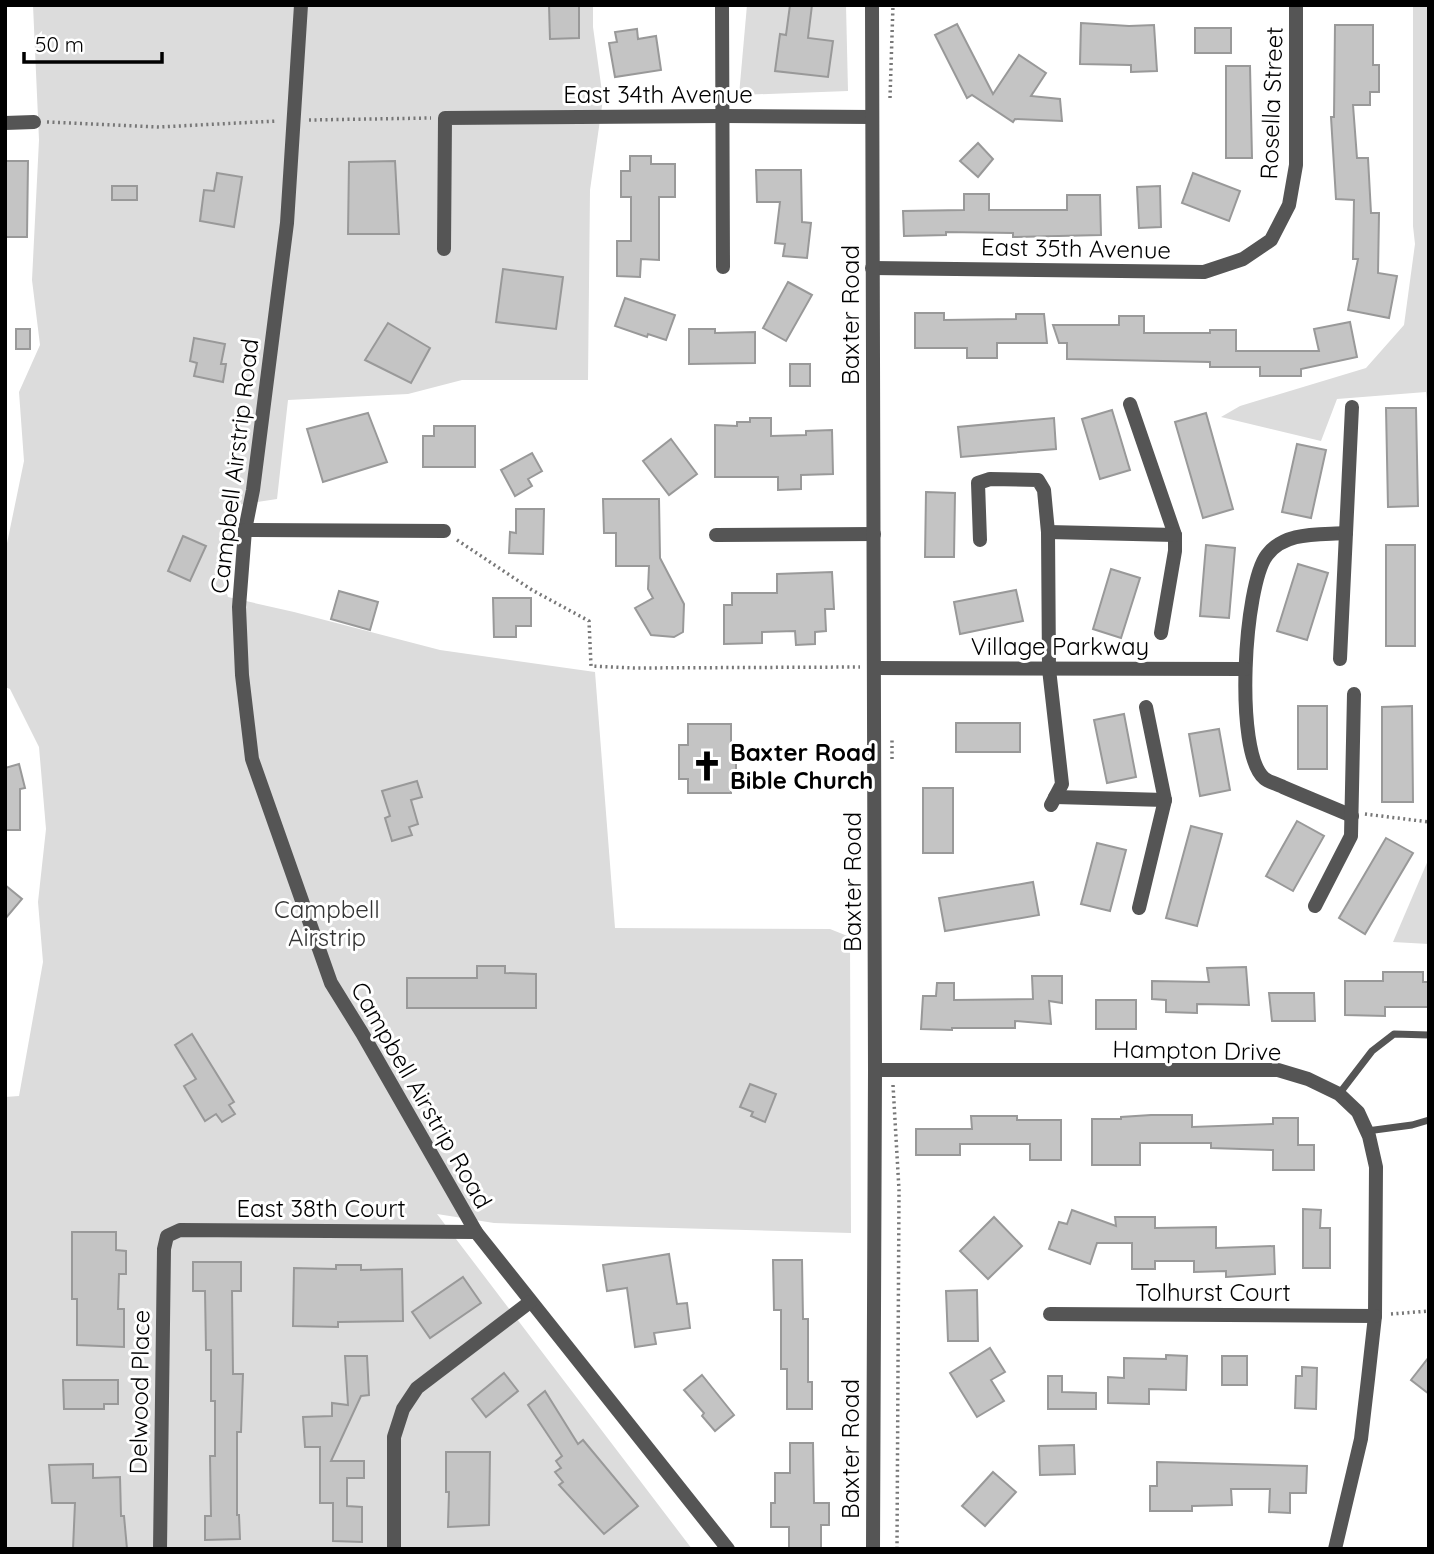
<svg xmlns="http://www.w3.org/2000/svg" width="1434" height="1554" font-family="Quicksand,sans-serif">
	<rect width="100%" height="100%" fill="#fff"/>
	<g fill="#dcdcdc">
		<path d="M33 5H593V27L603 99 590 190 588 380H462L408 394 288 400 277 499 238 505 221 575 228 597 294 612 440 650 595 672 615 928 830 929 850 937 851 1233 494 1223 437 1214 692 1549H5V1097L19 1096 43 962 38 902 46 829 39 747 10 689 5 687V553L24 461 19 392 40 345 32 280 39 140Z"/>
		<path d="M747 5H846L848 91 739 95Z"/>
		<path d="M1413 5H1429V418L1426 392 1337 399 1321 441 1221 417 1240 406 1366 368 1404 325 1415 244 1413 226Z"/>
		<path d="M1429 858V944L1393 942Z"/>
	</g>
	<g fill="#c4c4c4" stroke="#999" stroke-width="2">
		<path d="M549 5H579V38L550 39Z"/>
		<path d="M790 5H812L808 38 833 41 828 77 775 71 780 34 786 35Z"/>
		<path d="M1081 23 1129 26 1154 25 1157 71 1131 72V65L1080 64Z"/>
		<path d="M957 24 993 94 1019 55 1046 73 1031 96 1060 99 1062 121 1015 119 1013 122 972 95 967 98 935 35Z"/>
		<path d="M1335 25H1373V65H1379V92H1370V105H1353L1357 158H1368L1371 213H1379L1378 273 1397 276 1389 318 1348 310 1358 259H1353L1354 200 1336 199 1331 117H1334Z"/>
		<rect x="1195" y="28" width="36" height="25"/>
		<path d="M637 29 638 39 656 36 661 70 615 77 609 43 617 42 615 32Z"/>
		<path d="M1226 66H1250L1252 158H1226Z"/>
		<path d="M978 143 993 159 978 177 960 161Z"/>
		<path d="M630 156H651V164H675V197H659V260L641 259 640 277 617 276V241H631V197H621V171H630Z"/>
		<path d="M5 161H28L27 237H5Z"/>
		<path d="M395 161 399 234H348L349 162Z"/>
		<path d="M756 170H801L802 222 811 223 807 258 783 256 785 244 775 243 780 202H757Z"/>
		<path d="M217 173 242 177 234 227 200 221 204 190 214 191Z"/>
		<path d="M1193 173 1240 191 1229 221 1182 203Z"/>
		<rect x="112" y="186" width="25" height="14"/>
		<path d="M1160 186 1161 227 1139 228 1137 187Z"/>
		<path d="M964 194H989V210H1067V195H1100L1101 235 1013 237V233L946 232V235L904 236 903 211 964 210Z"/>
		<path d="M503 269 563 277 556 329 496 322Z"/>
		<path d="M788 282 812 295 786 341 763 328Z"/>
		<path d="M625 298 675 315 666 340 648 334 647 337 615 326Z"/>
		<path d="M915 313H944V320L1016 319V314H1044L1047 343H997V358H967V348H915Z"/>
		<path d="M1119 316H1144V333H1210V330H1236V351H1319L1314 329 1350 322 1357 357 1301 369V376H1260V367H1210V362L1067 359V343H1059L1053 325H1119Z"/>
		<path d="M388 323 430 348 411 383 365 360Z"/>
		<rect x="16" y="329" width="14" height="20"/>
		<path d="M689 329H715V333L755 332V363L689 364Z"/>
		<path d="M194 338 225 344 221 364H226L223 382 194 376 197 363 190 361Z"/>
		<rect x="790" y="364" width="20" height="22"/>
		<path d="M1386 408H1416L1418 506 1388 507Z"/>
		<path d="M1112 410 1130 470 1100 479 1082 419Z"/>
		<path d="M368 413 387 462 323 482 307 429Z"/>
		<path d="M1206 413 1233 509 1203 518 1175 422Z"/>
		<path d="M750 418H771V436L806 435V431L832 430 833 474 801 475V489L778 490V477H715V425L737 426V422H750Z"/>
		<path d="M1054 418 1056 449 961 457 958 427Z"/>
		<path d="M434 426H475V467H423V436H434Z"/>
		<path d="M671 439 697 474 669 495 643 461Z"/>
		<path d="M1297 444 1326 450 1311 518 1282 512Z"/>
		<path d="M532 453 542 471 528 479 532 486 515 496 501 470Z"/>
		<path d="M926 492 955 493 954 557H925Z"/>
		<path d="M603 499H659L660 558 684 604 683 632 674 637 651 635 635 608 653 598 648 589 649 566H616V533H604Z"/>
		<path d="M516 509H544L543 554 509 553 510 532 516 533Z"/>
		<path d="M183 536 206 546 190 581 168 571Z"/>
		<path d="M1206 545 1235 548 1229 618 1200 616Z"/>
		<rect x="1386" y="545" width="29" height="101"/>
		<path d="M1298 564 1328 573 1307 640 1277 631Z"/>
		<path d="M1111 569 1140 578 1121 638 1093 629Z"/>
		<path d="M832 572 834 609H825L826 631 815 632V644L796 645 795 631 762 632V643L724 644V605H732V593H777V574Z"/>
		<path d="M1016 590 1023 621 960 634 954 602Z"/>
		<path d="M339 591 378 602 370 630 331 619Z"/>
		<path d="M493 598H531V626H516V637H494Z"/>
		<rect x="1298" y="706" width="29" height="63"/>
		<path d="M1412 706 1413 802H1382V707Z"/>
		<path d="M1124 714 1136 777 1107 783 1094 720Z"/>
		<rect x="956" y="723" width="64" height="29"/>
		<path d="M688 724H731V753H736V784H731V793H688V779H679V745H688Z"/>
		<path d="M1219 729 1230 790 1200 796 1189 734Z"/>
		<path d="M19 764 25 788 20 789V830H5V768Z"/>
		<path d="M417 781 422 797 411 800 418 824 409 827 412 835 392 841 385 818 390 816 382 791Z"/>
		<rect x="923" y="788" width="30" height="65"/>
		<path d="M1297 821 1324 836 1293 891 1266 876Z"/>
		<path d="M1191 826 1222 834 1197 926 1166 918Z"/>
		<path d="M1386 838 1413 853 1365 934 1339 918Z"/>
		<path d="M1097 843 1126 850 1110 911 1081 904Z"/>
		<path d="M1033 882 1039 915 945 931 939 898Z"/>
		<path d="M5 885 22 899 5 919Z"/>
		<path d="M477 966H505V973L536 974V1008H407V978H477Z"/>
		<path d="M1246 967 1249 1005 1197 1004V1013L1166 1012V1000L1152 999V981L1209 982 1207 968Z"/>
		<path d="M1383 972H1423V982H1429V1007H1385V1016L1345 1015V981H1383Z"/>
		<path d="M1032 976H1062V1003L1049 1001 1051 1024 1015 1021V1028H952V1030L921 1029 923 996H936L937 983H954V1000L1033 999Z"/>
		<path d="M1269 993H1314L1315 1021H1272Z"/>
		<rect x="1096" y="1000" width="40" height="29"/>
		<path d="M192 1034 234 1102 229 1105 235 1114 222 1122 216 1114 205 1121 184 1086 196 1079 175 1045Z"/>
		<path d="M750 1084 776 1094 765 1122 751 1116 753 1112 740 1107Z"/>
		<path d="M1151 1115H1192V1127L1273 1124V1118H1298V1145H1314V1170H1273V1150L1211 1148V1143H1140V1165H1092V1119H1121V1117Z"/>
		<path d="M971 1116H1017V1120H1061V1160H1030V1144H960V1155H916V1129H972Z"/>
		<path d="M1303 1209 1321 1210 1320 1228H1330V1268H1303Z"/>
		<path d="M1072 1210 1116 1226 1115 1217H1155V1228L1216 1227V1248L1274 1246 1275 1274 1226 1277V1271L1194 1272V1261H1155V1269H1132V1243H1097L1090 1264 1049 1249 1059 1222 1067 1224Z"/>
		<path d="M994 1217 1022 1246 988 1279 960 1251Z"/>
		<path d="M72 1232H116V1250L126 1251V1274H119L118 1309H124V1347L77 1345V1299H72Z"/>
		<path d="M669 1254 677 1304 687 1303 690 1328 654 1333 656 1344 635 1347 627 1288 607 1291 603 1265Z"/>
		<path d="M773 1260H802L803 1319H808V1382H812V1409H787V1369H781V1310H774Z"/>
		<path d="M193 1262H241V1291H232L233 1374H243L241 1432H237V1515H239L240 1539 205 1540V1516H211L210 1456H215V1401H211V1350H206L205 1291H193Z"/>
		<path d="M336 1265H361V1270L402 1269 403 1321 338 1322V1327L293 1326 294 1268 336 1269Z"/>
		<path d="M463 1277 481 1303 430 1338 412 1312Z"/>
		<path d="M977 1290 978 1341H948L946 1291Z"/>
		<path d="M990 1348 1005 1372 991 1380 1004 1401 977 1417 950 1373Z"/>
		<path d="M1166 1355 1187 1356 1186 1390 1149 1389V1404L1108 1403V1377L1124 1378V1358L1166 1359Z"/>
		<path d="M345 1356H367L369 1395 361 1396 331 1461H364V1478H347V1506L362 1507V1542L333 1541V1503H320V1447H305L303 1417 332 1416V1403L348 1405Z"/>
		<rect x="1222" y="1356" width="25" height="29"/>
		<path d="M1429 1357V1394L1411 1380Z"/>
		<path d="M1302 1367 1317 1368 1316 1409 1295 1408 1296 1376H1302Z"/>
		<path d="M504 1373 518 1391 486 1417 472 1399Z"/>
		<path d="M702 1375 734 1415 715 1431 702 1416 704 1413 684 1390Z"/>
		<path d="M1048 1376H1062V1392L1096 1393V1409H1048Z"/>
		<path d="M63 1380H118V1404H104V1409H64Z"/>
		<path d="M545 1391 578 1444 583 1440 638 1506 604 1534 559 1485 563 1482 555 1472 561 1468 556 1461 562 1456 528 1405Z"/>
		<path d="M790 1443H813L814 1503H829V1525H821V1549H789V1527H771V1503H775V1473H790Z"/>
		<path d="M1074 1445 1075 1474 1040 1475 1039 1446Z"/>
		<path d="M446 1452H490L489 1525 448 1527 449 1492H446Z"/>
		<path d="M1157 1462 1307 1466 1306 1493H1290V1513L1269 1512 1270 1489H1231L1232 1505 1192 1506V1511H1150V1486H1157Z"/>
		<path d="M93 1464V1478L120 1477 121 1516H124L127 1549H73L75 1503H52L49 1465Z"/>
		<path d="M993 1472 1016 1492 985 1526 962 1506Z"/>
	</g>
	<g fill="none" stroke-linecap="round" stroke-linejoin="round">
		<g stroke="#777" stroke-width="3.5" stroke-dasharray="2 3.5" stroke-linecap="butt">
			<path d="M890 98 893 5"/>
			<path d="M309 120 431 118"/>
			<path d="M47 122 159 127 277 121"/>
			<path d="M457 540 532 590 589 621 591 666 633 668 860 667"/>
			<path d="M892 759V739"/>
			<path d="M1365 814 1429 822"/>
			<path d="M893 1085 899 1190 897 1549"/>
			<path d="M1391 1314 1429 1311"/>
		</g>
		<g stroke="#555" stroke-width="7">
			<path d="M1339 1094 1372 1051 1394 1034 1429 1035"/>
			<path d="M1367 1131 1412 1125 1429 1120"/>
		</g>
		<g stroke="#555" stroke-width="14">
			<path d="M301 5 287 223 253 490 245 530 239 607 242 675 252 759 331 983 362 1033 476 1232 728 1549"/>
			<path d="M722 5 723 267"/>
			<path d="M5 123 34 122"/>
			<path d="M444 249 445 118 722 116 872 117"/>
			<path d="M872 268 1204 272 1243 259 1271 240 1289 205 1296 165V5"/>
			<path d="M1130 404 1175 535V551L1161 633"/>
			<path d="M245 530 444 531"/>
			<path d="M1048 532 1175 535"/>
			<path d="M1346 533C1319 535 1285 531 1267 555 1244 585 1234 752 1264 778 1268 782 1278 784 1283 787 1306 797 1329 806 1352 816"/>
			<path d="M716 535 874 534"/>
			<path d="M980 540 978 483 990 479 1038 480 1044 490 1048 532 1049 669 1062 784 1051 805"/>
			<path d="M1340 659 1352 407"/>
			<path d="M874 668 1245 669"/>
			<path d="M1055 797 1165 800"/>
			<path d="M1315 906 1351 836 1354 694"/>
			<path d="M1139 908 1165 800 1146 707"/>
			<path d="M875 1070H1278L1308 1079 1339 1094 1358 1112 1369 1136 1376 1167 1375 1316 1368 1379 1361 1439 1335 1549"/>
			<path d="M1050 1314 1375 1316"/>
			<path d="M160 1549 164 1249 167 1236 180 1230 476 1232"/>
			<path d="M394 1549V1437L403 1409 417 1388 530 1302"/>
		</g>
		<path stroke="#555" stroke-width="14" d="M872 5 875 1070 873 1549"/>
	</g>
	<defs>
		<g id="church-bare" transform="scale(2.415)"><path d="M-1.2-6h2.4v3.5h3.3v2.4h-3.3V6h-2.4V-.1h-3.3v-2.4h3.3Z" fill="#000" stroke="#fff" stroke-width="2.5" paint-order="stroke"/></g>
	</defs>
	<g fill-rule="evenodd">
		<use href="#church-bare" x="707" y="766"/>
	</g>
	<g text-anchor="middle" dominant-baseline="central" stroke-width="6" stroke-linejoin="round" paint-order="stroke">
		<g font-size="24" fill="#000" stroke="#fff">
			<text x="658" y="94">East 34th Avenue</text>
			<text transform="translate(1271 103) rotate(-88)">Rosella Street</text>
			<text transform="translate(1076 248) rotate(1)">East 35th Avenue</text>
			<text transform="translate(850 315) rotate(-90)">Baxter Road</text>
			<text transform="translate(234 466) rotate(-83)">Campbell Airstrip Road</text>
			<text x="1060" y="646">Village Parkway</text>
			<text transform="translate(852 882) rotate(-90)">Baxter Road</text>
			<text transform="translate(1197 1050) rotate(1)">Hampton Drive</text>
			<text transform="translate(422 1095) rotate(60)">Campbell Airstrip Road</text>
			<text x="321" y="1208">East 38th Court</text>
			<text x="1213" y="1292">Tolhurst Court</text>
			<text transform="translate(139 1392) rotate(-89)">Delwood Place</text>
			<text transform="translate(850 1449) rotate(-90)">Baxter Road</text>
		</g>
		<g font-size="24" font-weight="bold" fill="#000" stroke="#fff" text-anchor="start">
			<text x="730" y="752">Baxter Road<tspan x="730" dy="28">Bible Church</tspan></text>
		</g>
		<g font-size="24" fill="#333" stroke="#fff">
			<text x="327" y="909">Campbell<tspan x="327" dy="28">Airstrip</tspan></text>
		</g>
	</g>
	<rect width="1434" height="1554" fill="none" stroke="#000000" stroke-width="14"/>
	<path d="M24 52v10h138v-10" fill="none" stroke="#000000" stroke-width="3.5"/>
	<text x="35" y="52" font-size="21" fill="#000000" stroke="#ffffff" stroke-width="5" paint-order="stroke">50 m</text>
</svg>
